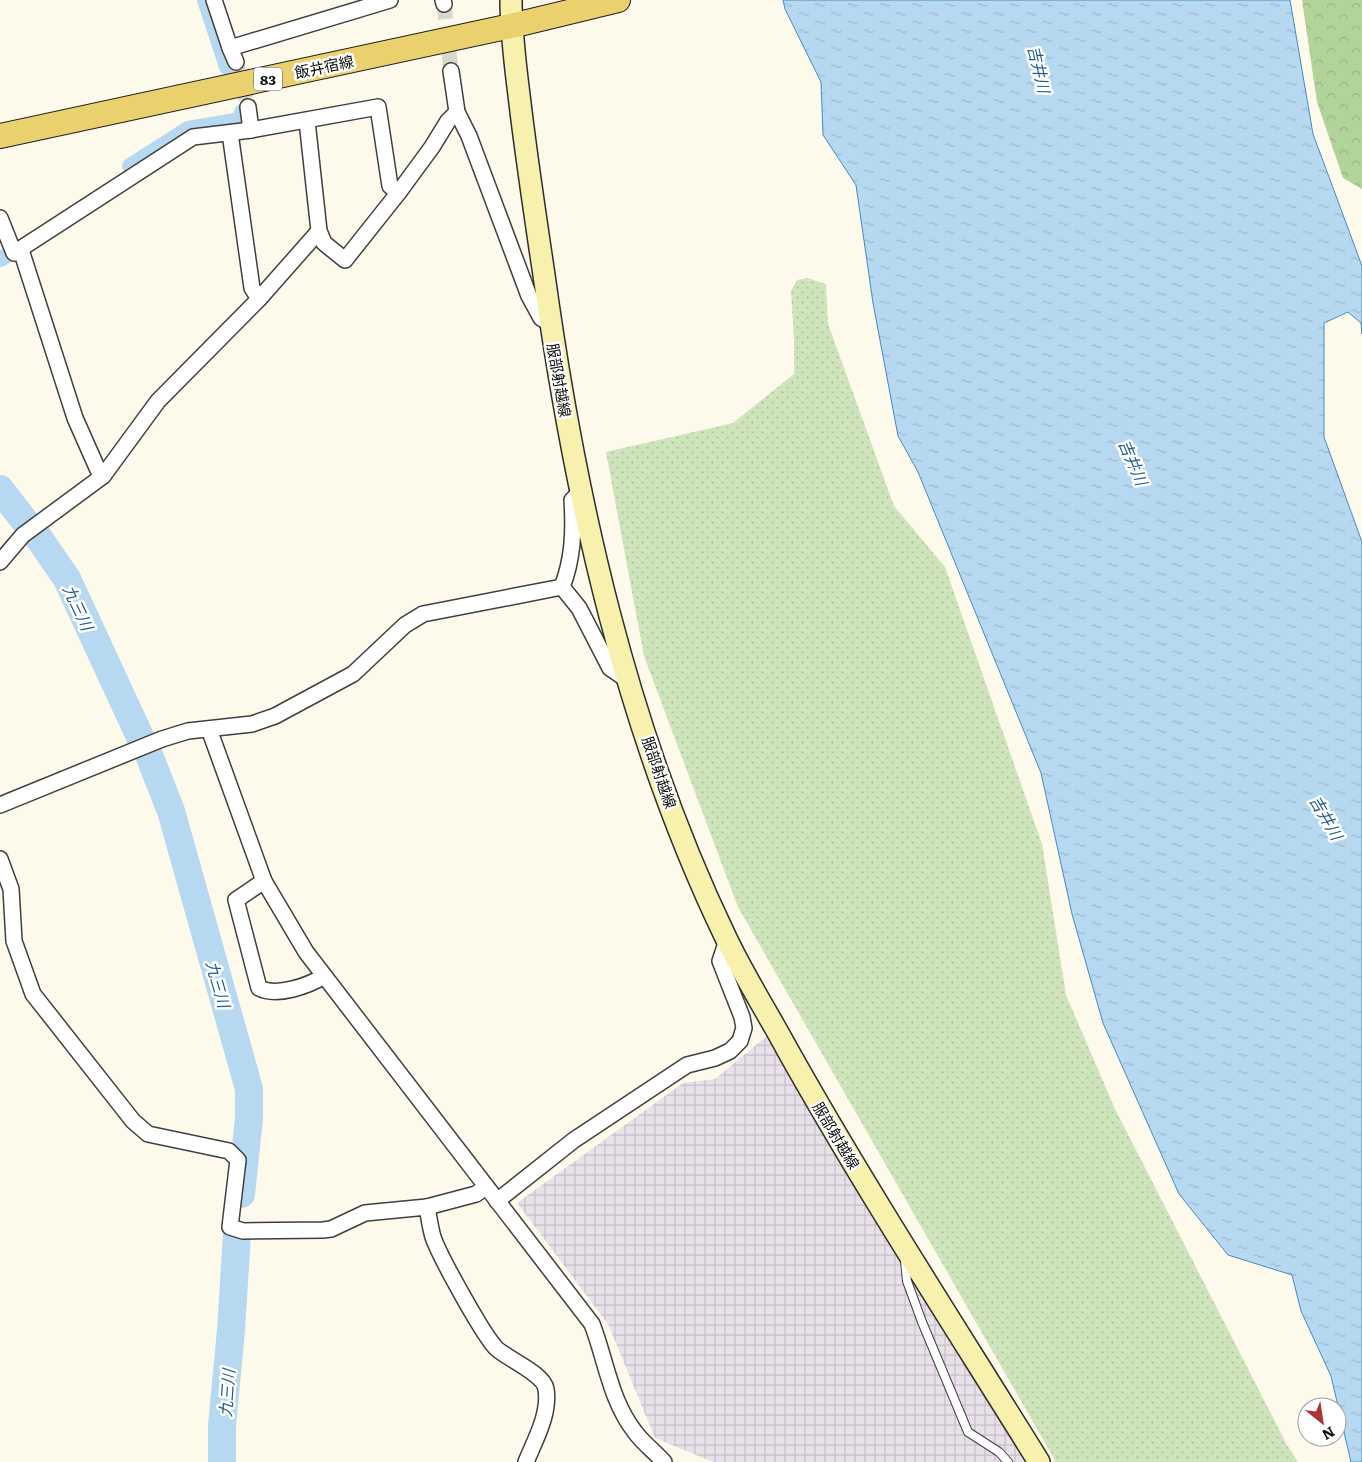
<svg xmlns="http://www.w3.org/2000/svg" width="1362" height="1462" font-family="Literata,'Noto Sans JP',serif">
	<defs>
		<pattern id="industrial-grid" width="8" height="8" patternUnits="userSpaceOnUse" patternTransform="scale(1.25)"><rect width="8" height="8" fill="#e9e1ea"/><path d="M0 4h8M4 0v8" fill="none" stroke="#c7c0c8"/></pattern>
		<pattern id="grass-dots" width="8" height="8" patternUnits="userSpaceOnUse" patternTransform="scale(1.25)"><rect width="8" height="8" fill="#cee4ba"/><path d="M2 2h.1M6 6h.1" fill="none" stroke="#b0c29f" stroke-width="1.8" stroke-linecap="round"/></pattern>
		<pattern id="forest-crowns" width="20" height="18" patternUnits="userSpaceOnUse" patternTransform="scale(1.25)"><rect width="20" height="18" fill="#b2d39a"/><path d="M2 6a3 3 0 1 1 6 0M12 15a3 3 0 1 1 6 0" fill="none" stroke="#98b484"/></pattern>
		<pattern id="water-ripples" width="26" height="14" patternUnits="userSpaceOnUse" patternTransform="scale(1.25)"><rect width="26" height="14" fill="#b6d8f0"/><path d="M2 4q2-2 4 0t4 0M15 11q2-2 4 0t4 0" fill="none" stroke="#9bb8cd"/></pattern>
	</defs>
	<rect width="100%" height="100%" fill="#fdfaec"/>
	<path fill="url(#industrial-grid)" d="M768 1035 1016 1446 1025 1462H713L655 1438 608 1324 517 1203 683 1083 715 1079Z"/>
	<path fill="url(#grass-dots)" d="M807 278 826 284 828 324 894 506 945 567 1042 844 1066 995 1115 1109 1287 1445 1298 1462H1056L738 907 644 656 606 452 733 423 794 374V338L791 291 797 280Z"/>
	<path fill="url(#forest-crowns)" d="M1302 0H1362V189L1343 178 1317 102Z"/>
	<path fill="url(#water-ripples)" stroke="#448abf" d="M783 0H1290L1313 134 1362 266V334L1361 323 1348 312 1324 323V437L1362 542V1462H1351L1331 1376 1301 1311 1292 1275 1228 1255 1179 1194 1103 1023 1072 914 1041 773 918 472 898 436 873 303 856 185 823 135 821 82 785 9Z"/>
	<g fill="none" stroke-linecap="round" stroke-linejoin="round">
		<g stroke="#b6d8f0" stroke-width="16">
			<path d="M205 0 227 67"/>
			<path d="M130 166 188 129 241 120 242 112"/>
			<path d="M0 259 4 257"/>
		</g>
		<g stroke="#b6d8f0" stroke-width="28">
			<path d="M0 489 27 524"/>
			<path d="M34 531 67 579 142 741"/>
			<path d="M147 750 171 811 249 1089V1118L241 1194"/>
			<path d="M222 1462V1426L231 1330 237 1234"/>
		</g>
		<g stroke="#d9d6ca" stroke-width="15" stroke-dasharray="15 8" stroke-linecap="butt">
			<path d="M444 4 451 71"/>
			<path d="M236 62 248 107"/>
		</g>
		<g stroke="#3f3f3f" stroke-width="10">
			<path id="service" d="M905 1261 907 1281 922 1322 968 1432 999 1452 1008 1462"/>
		</g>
		<g stroke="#3f3f3f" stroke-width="18">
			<g id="minor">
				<path d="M214 0 230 48 390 0"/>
				<path d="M443 0 444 4"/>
				<path d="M230 48 236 62"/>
				<path d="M451 71 457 112 469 136 529 296 541 318 551 324"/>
				<path d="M248 107 251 130"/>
				<path d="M307 121 319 231 324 243 345 260 399 192"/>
				<path d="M230 133 252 288 259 299"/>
				<path d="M0 218 14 253 193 137 251 130 378 107 390 186 399 192 432 147 448 121 457 112"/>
				<path d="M21 250 75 418 98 470 103 476"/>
				<path d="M0 562 23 535 103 476 158 401 259 299 319 231"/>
				<path d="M562 587 579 608 610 668 629 681"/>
				<path d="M562 587C573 559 574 531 572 500L582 490"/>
				<path d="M209 729 264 881 306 952 592 1324C606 1360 610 1400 635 1432 643 1443 655 1452 664 1462"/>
				<path d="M0 805 162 739 188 731 252 724 275 716 353 674 405 625 423 614 562 587"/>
				<path d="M0 859 11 889 14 941 33 994 133 1121 148 1134 229 1151 238 1160 230 1227 243 1231 323 1230 331 1229 365 1213 427 1207C429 1217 430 1227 433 1237 439 1255 484 1337 497 1349 508 1359 544 1374 546 1389 550 1414 535 1440 526 1462"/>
				<path d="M264 881 236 900 259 988C277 997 308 986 324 976"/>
				<path d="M497 1201 574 1140 687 1065 715 1058 730 1051 740 1041 744 1028 742 1017 720 961 727 940"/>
				<path d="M427 1207 476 1194 486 1187"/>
			</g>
		</g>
		<g stroke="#2e2e2e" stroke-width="24">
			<path id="secondary" d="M511 0C511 32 515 63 519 95 526 155 535 215 544 275 575 500 627 733 726 938 744 976 767 1012 787 1049 866 1190 954 1325 1039 1462"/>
		</g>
		<g stroke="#1d1d1d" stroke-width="26">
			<path id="primary" d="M0 136 511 26 618 0"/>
		</g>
		<use href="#service" stroke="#fff" stroke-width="8"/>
		<use href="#minor" stroke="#fff" stroke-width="15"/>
		<use href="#secondary" stroke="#f7f1ad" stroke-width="21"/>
		<use href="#primary" stroke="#ebd16e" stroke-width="24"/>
	</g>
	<g text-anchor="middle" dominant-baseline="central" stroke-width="5" stroke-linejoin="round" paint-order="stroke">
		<rect fill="#fff" stroke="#555" stroke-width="1" x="254" y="67.5" width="28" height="23" rx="4"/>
		<g font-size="14" font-weight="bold" fill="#0c0c0c">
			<text x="268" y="79">83</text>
		</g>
		<g font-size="15" fill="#0c0c0c" stroke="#fff">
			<text transform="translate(324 66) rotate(-12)">飯井宿線</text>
			<text transform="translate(560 380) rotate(80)">服部射越線</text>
			<text transform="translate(660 772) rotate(71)">服部射越線</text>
			<text transform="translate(837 1135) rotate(59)">服部射越線</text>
		</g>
		<g font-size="16" font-style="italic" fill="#225c91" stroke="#fff">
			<text transform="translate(1040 69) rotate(77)">吉井川</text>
			<text transform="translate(1134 462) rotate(67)">吉井川</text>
			<text transform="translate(79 607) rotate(65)">九三川</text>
			<text transform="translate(1327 817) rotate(60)">吉井川</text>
			<text transform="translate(219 984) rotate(74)">九三川</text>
			<text transform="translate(226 1393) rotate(-86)">九三川</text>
		</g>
	</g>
	<g transform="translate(1322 1422) rotate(150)"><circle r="24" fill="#ffffff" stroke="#9e9e9e"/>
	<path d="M0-4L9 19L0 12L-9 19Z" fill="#ae3233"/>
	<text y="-8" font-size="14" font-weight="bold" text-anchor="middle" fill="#0c0c0c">N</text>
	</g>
</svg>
